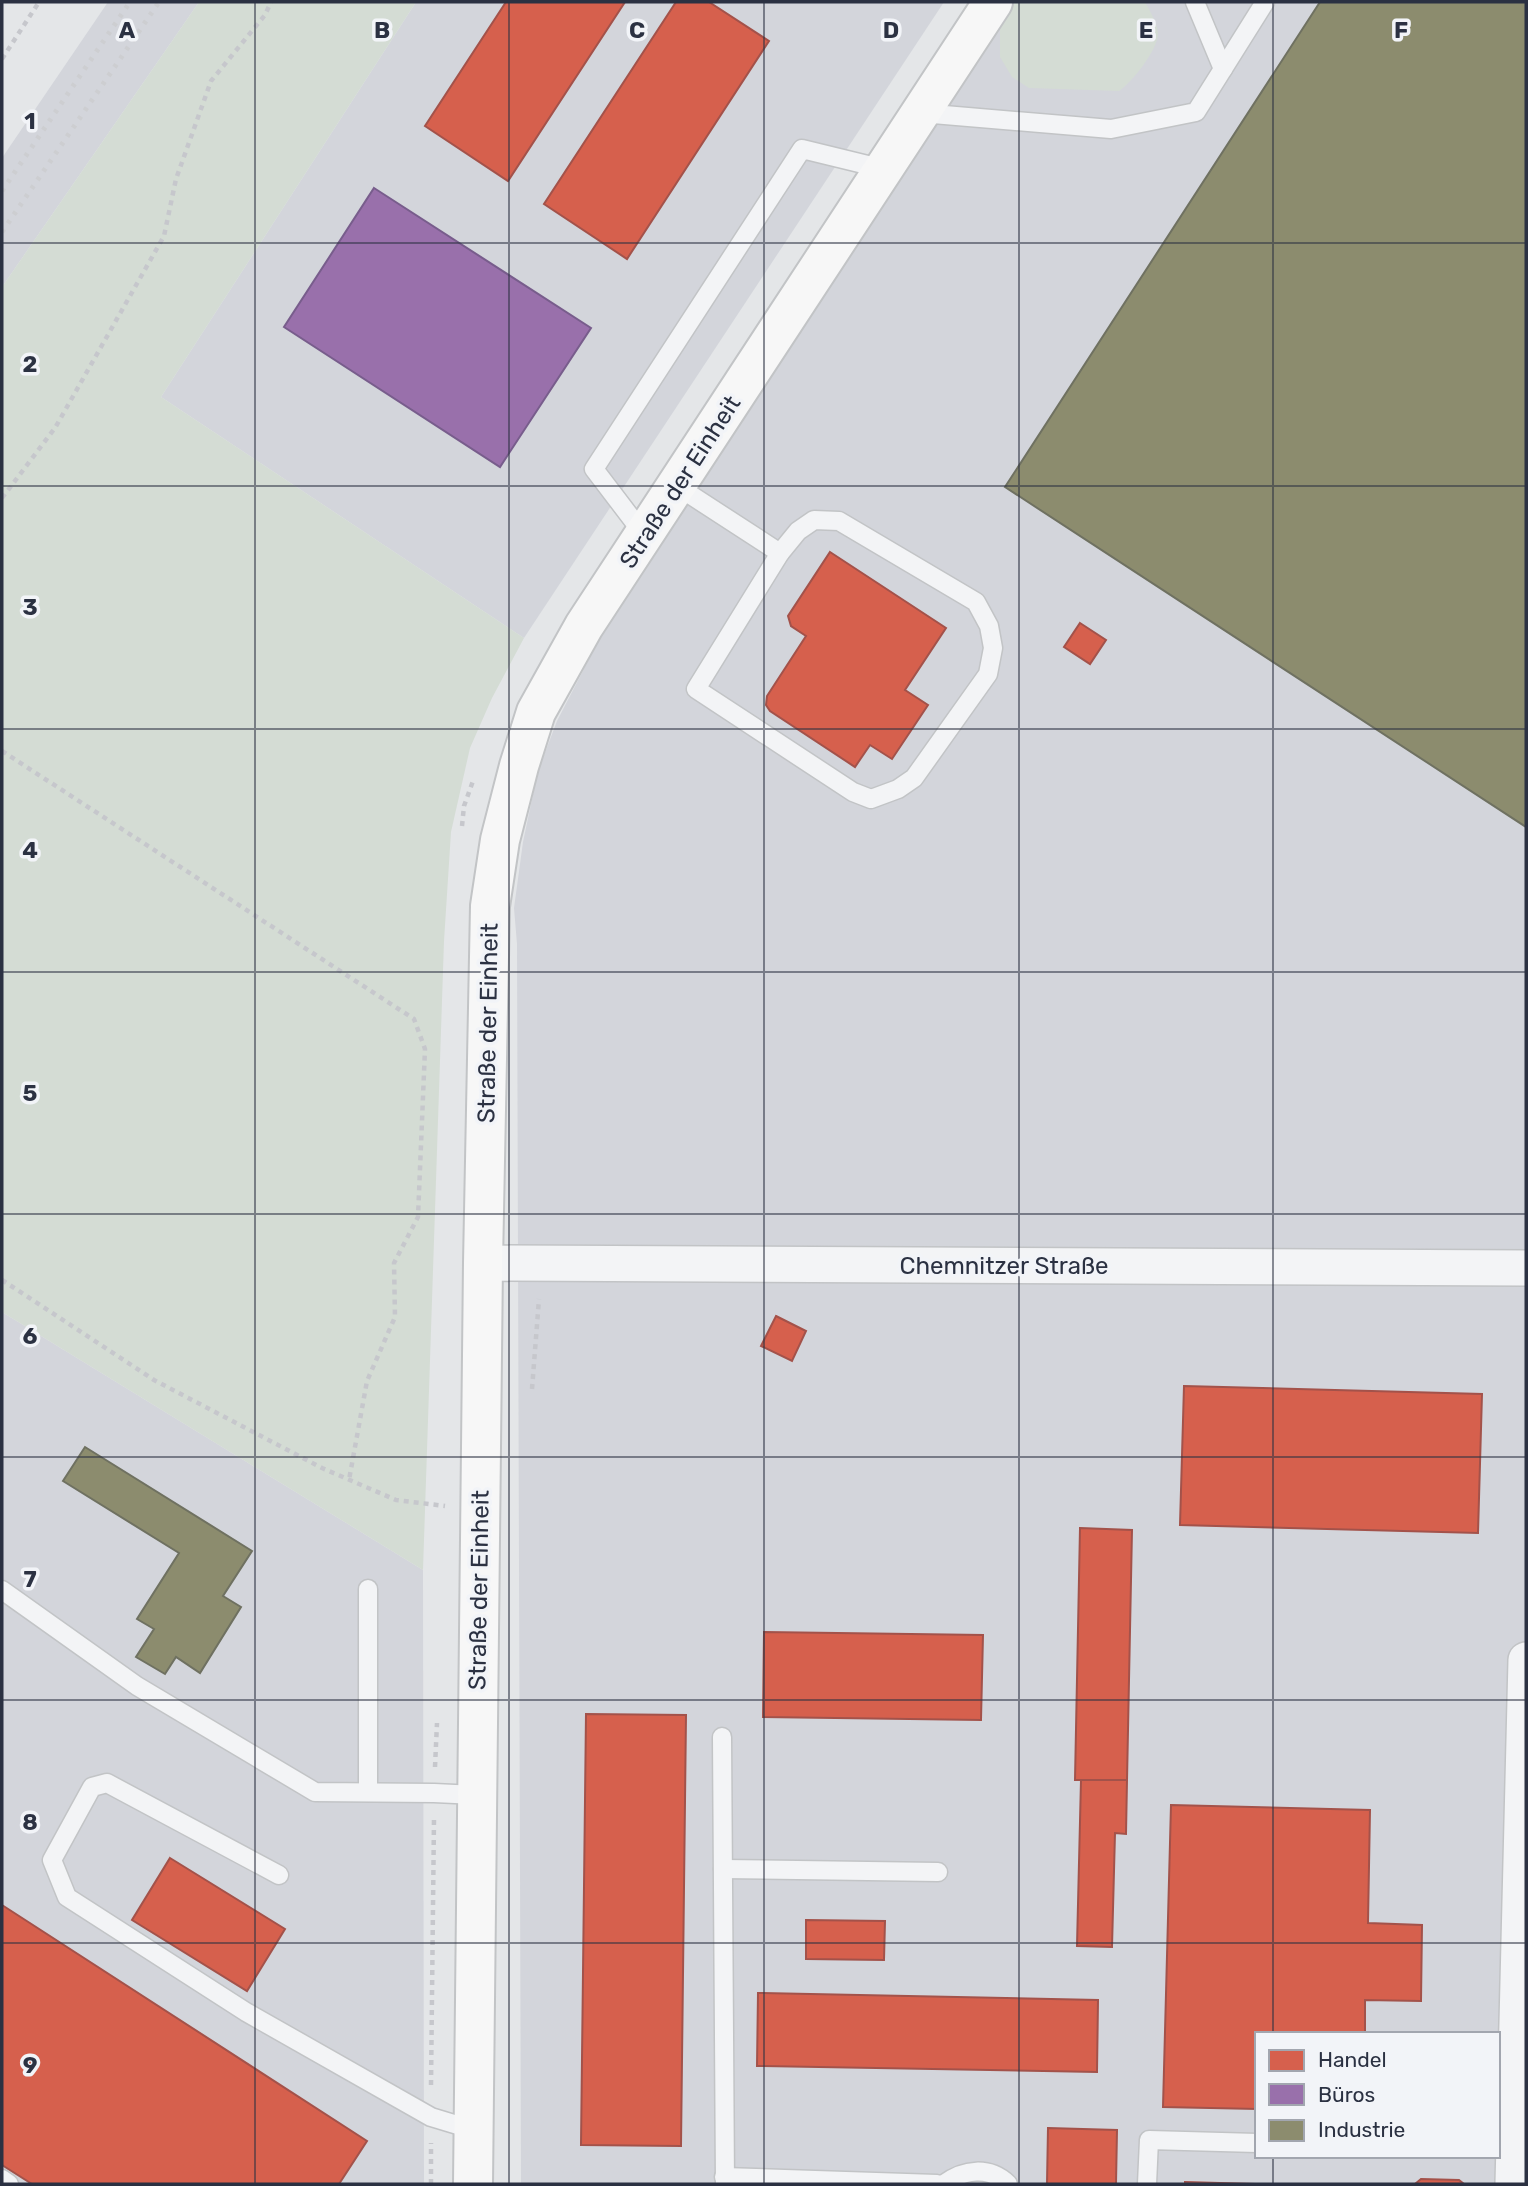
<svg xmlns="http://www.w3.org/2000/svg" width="1528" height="2186" font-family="Rubik,sans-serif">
	<rect width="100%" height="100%" fill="#e4e6e8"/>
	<g fill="#d3d5db" fill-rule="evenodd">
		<path d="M108 2H199L2 287V158Z"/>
		<path d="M416 2H944L524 638 161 397Z"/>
		<path d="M1016 2H1526V2184H521L517 944 514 908 523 842 538 771 557 721 600 638ZM1257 2034H1498V2156H1257Z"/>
		<path d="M2 1312 423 1570 424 2184H2Z"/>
	</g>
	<g fill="#d4dcd4">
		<path d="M199 2H416L161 397 524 638 492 698 470 748 451 832 444 941 423 1570 2 1312V287Z"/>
		<path d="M1015 2H1145C1150 11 1157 23 1158 33 1159 48 1132 83 1119 91L1029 88 1012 77 1000 57V25Z"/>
	</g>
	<g fill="#d6604d" stroke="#a3524a" stroke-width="2">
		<path d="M506 2H625L508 181 425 126Z"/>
		<path d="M676 2H709L769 41 627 259 544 204Z"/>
		<path d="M830 552 946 628 905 690 928 705 892 759 870 745 855 767 770 711 766 705 767 696 806 636 791 626 788 616Z"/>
		<path d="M1080 623 1106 640 1090 664 1064 647Z"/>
		<path d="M776 1316 806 1331 792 1361 761 1346Z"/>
		<path d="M1184 1386 1482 1394 1478 1533 1180 1525Z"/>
		<path d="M1080 1528 1132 1530 1127 1780H1075Z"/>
		<path d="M764 1632 983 1635 981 1720 763 1717Z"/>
		<path d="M586 1714 686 1715 681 2146 581 2145Z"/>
		<path d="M1081 1780H1127L1126 1834 1115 1833 1112 1947 1077 1946Z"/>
		<path d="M1171 1805 1370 1810 1368 1923 1422 1925 1421 2001 1365 2000V2034H1257V2109L1163 2107Z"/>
		<path d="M170 1858 285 1929 247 1991 132 1920Z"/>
		<path d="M2 1905 367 2141 339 2184H32L2 2165Z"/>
		<path d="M806 1920 885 1921 884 1960 806 1959Z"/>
		<path d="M758 1993 1098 2000 1097 2072 757 2066Z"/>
		<path d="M1048 2128 1117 2130 1116 2184H1047Z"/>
		<path d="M1421 2179 1459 2180 1464 2184H1415Z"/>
		<path d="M1185 2182 1255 2184H1185Z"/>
	</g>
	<path fill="#9970ab" stroke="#785d8c" stroke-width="2" d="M374 188 591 328 500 467 284 327Z"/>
	<g fill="#8c8c6e" stroke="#6f7161" stroke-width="2">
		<path d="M1320 2H1526V827L1005 487Z"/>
		<path d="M85 1447 252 1551 223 1596 241 1607 200 1673 176 1657 165 1674 136 1657 154 1629 137 1619 179 1553 63 1481Z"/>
	</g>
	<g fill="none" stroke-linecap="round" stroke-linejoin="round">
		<g stroke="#c2c4c6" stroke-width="21">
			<g id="lane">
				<path d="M1195 2 1223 69"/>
				<path d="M921 113 1111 129 1196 112 1265 2"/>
				<path d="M677 486 780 553"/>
				<path d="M814 520 839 521 976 602 989 626 993 648 988 674 914 778 898 789 871 799 853 792 696 689 780 553 798 531Z"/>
				<path d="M645 536 594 469 802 149 884 169"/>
				<path d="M2 1590 137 1686 315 1792 434 1793 476 1795"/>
				<path d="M722 1737 725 2184"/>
				<path d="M368 1792V1589"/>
				<path d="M723 1869 938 1872"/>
				<path d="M279 1875 107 1783 92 1787 52 1860 67 1897 246 2012 431 2117 474 2130"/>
				<path d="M724 2177 937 2184"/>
				<path d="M2 2179 9 2184"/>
				<path d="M944 2184C964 2169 989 2166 1008 2184"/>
				<path d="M1147 2184 1149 2140 1257 2143"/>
			</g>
		</g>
		<g stroke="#c2c4c6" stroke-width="38">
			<g id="street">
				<path d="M483 1263 1526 1268"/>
				<path d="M1513 2184 1526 1660"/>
			</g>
		</g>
		<g stroke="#c2c4c6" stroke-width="42">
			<path id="secondary" d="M473 2184 483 1263 490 906 500 840 519 766 536 712 584 626 993 2"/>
		</g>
		<g stroke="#c6c7cc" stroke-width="4.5" stroke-dasharray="5 5" stroke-linecap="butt">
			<path d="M2 59 39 2"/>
			<path d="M2 498 55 428 164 236 176 179 211 81 265 15 271 2"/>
			<path d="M2 751 414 1019 425 1049 418 1217 394 1263 395 1317 367 1381 349 1480"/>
			<path d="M462 826 464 806 473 781"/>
			<path d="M2 1280 154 1380 322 1468 396 1500 445 1506"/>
			<path d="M532 1389 539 1299"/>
			<path d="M435 1767 437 1723"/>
			<path d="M431 2085 434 1818"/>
			<path d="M431 2184V2143"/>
		</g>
		<use href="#lane" stroke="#f3f4f6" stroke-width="18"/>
		<use href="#street" stroke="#f3f4f6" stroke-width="35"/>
		<use href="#secondary" stroke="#f7f7f7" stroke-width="38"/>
		<g stroke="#cdced1" stroke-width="5" stroke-dasharray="3.5 7" stroke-linecap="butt">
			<path d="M2 191 130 2"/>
			<path d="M2 232 159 2"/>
		</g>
	</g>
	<path fill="none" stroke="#2b3142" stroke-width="2" stroke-opacity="0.55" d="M255 2V2184M509 2V2184M764 2V2184M1019 2V2184M1273 2V2034M2 243H1526M2 486H1526M2 729H1526M2 972H1526M2 1214H1526M2 1457H1526M2 1700H1526M2 1943H1526M1273 2156V2184"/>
	<g text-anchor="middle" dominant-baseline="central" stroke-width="7" stroke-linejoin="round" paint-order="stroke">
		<g font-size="24" fill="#2b3142" stroke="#f2f4f8">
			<text transform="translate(680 482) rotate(-57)">Straße der Einheit</text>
			<text transform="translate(488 1023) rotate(-89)">Straße der Einheit</text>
			<text x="1004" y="1266">Chemnitzer Straße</text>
			<text transform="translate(479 1590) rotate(-89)">Straße der Einheit</text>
		</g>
	</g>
	<g font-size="23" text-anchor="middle" font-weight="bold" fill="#2b3142" stroke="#f2f4f8" stroke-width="7" stroke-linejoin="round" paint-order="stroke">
		<text x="127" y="38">A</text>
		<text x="382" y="38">B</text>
		<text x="637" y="38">C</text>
		<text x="891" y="38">D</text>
		<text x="1146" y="38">E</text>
		<text x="1401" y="38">F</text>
		<text x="30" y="129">1</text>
		<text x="30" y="372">2</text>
		<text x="30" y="615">3</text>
		<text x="30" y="858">4</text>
		<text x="30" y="1101">5</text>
		<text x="30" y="1344">6</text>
		<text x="30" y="1587">7</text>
		<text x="30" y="1830">8</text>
		<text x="30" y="2073">9</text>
	</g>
	<rect width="1528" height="2186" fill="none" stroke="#2b3142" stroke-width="7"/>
	<rect x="1255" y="2032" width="245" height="126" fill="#f2f4f8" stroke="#a2a6af" stroke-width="2"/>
	<rect x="1269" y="2050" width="35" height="21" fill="#d6604d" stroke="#a2a6af" stroke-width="2"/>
	<text x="1318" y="2067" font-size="21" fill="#2b3142">Handel</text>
	<rect x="1269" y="2084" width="35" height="21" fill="#9970ab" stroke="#a2a6af" stroke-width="2"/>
	<text x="1318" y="2102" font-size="21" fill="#2b3142">Büros</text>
	<rect x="1269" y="2120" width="35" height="21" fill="#8c8c6e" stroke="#a2a6af" stroke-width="2"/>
	<text x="1318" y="2137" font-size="21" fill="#2b3142">Industrie</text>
</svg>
